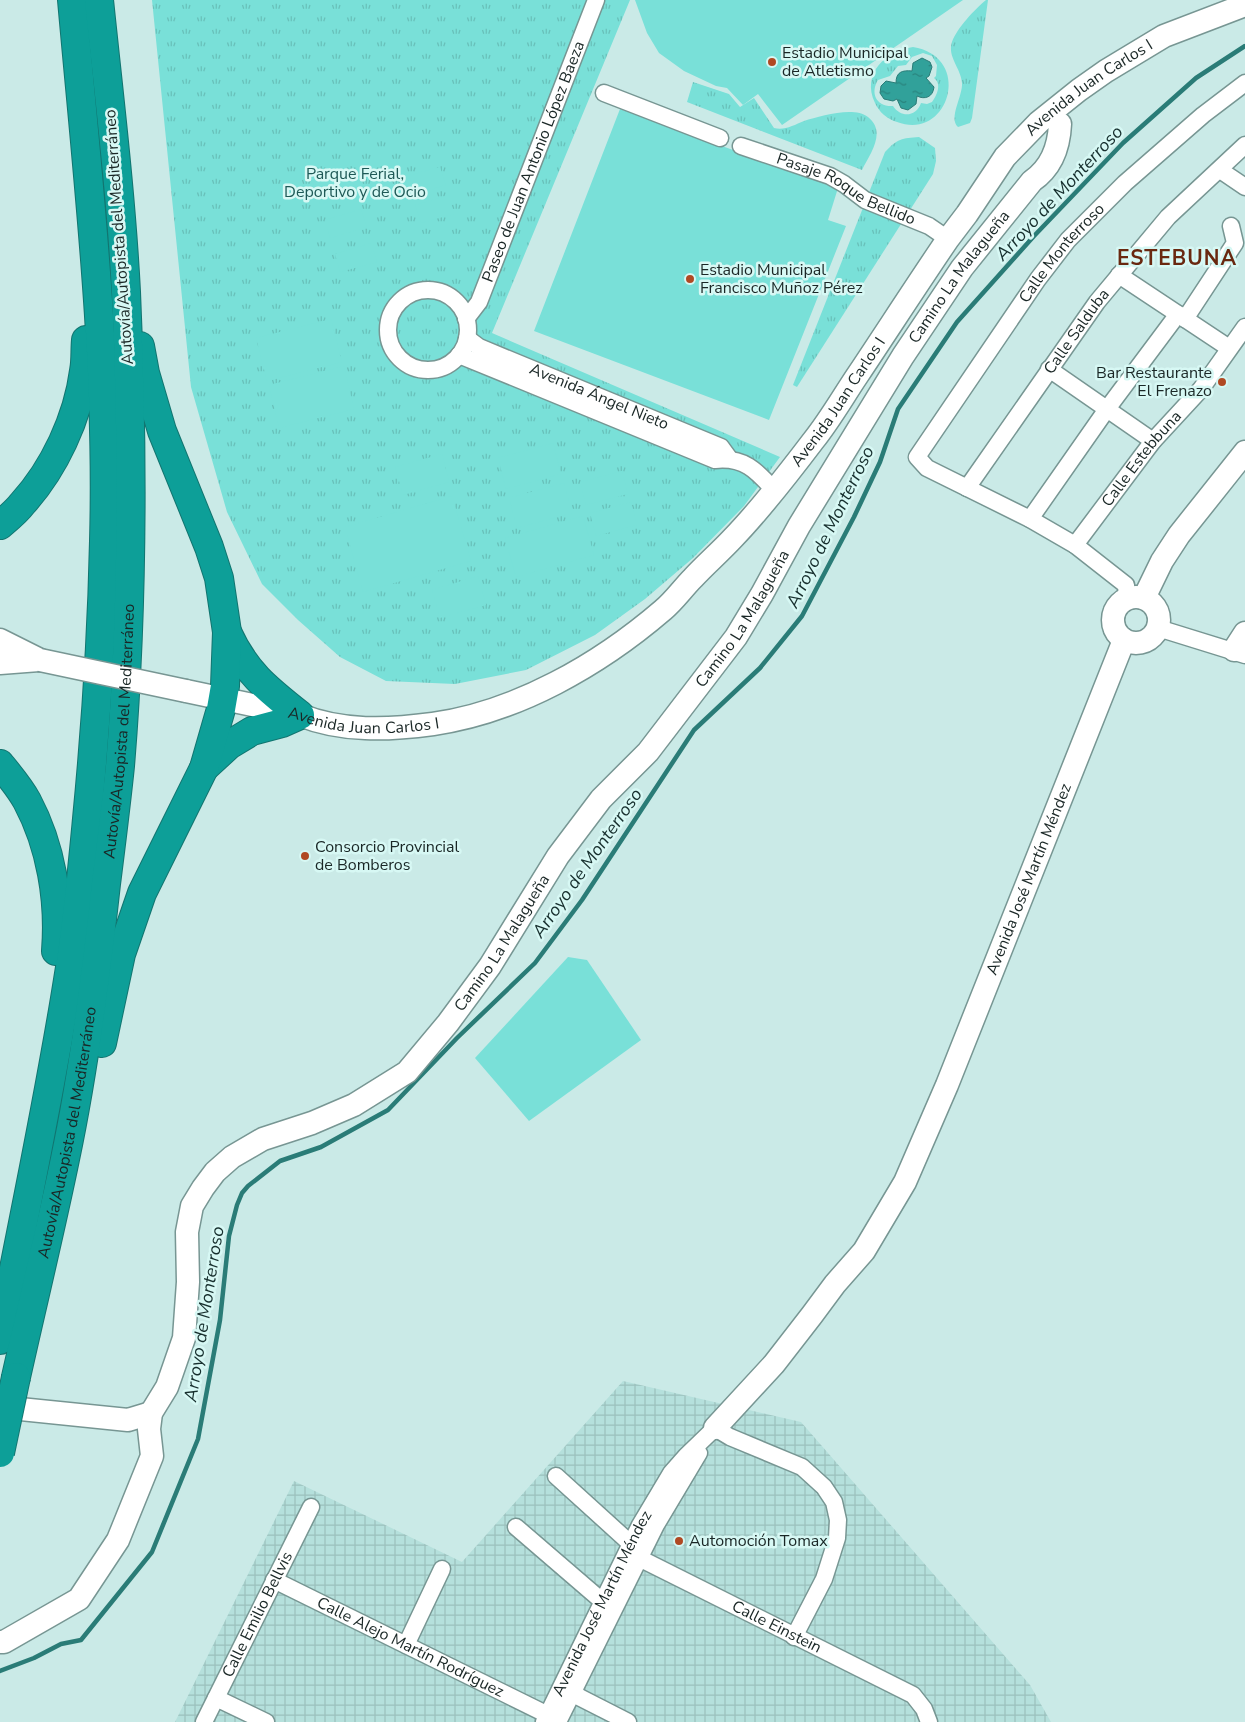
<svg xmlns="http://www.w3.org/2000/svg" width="1245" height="1722" font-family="'Nunito Sans',sans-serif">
	<defs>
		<pattern id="industrial-grid" width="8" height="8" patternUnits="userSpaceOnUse" patternTransform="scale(1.25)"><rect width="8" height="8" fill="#b5e0dc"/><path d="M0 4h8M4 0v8" fill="none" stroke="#9bc0bd"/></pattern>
		<pattern id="grass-tufts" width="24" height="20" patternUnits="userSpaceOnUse" patternTransform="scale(1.25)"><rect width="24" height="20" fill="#79e0d8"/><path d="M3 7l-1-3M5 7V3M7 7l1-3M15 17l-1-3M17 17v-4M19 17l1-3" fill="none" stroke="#68c0b9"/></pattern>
		<pattern id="water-ripples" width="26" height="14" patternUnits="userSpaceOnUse" patternTransform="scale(1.25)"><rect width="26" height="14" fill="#31a19a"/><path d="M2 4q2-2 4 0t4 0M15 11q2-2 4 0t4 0" fill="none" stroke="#29837d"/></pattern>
	</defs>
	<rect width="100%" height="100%" fill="#caeae7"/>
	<path fill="url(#industrial-grid)" d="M623 1381 801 1422 1030 1685 1051 1722H175L294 1481 462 1562Z"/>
	<g fill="url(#grass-tufts)" fill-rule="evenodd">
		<path d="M152 0H630L492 333 780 457 744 506 693 558 645 599 595 635 526 670 455 684 386 681 340 657 298 620 262 584 227 512 191 387Z"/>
		<path d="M986 0H988L972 118 970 123 958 127C948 118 963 96 962 83 961 68 947 57 952 42 957 28 975 9 986 0Z"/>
		<path d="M913 47C974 57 949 142 897 122 887 119 879 112 875 103 861 73 886 51 913 47ZM923 53 932 56 937 65 936 76 934 78C942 84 937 95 932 102L927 104 921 103C916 117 901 118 893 106 876 107 870 93 878 80L890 76 898 66 906 65 912 57Z"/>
		<path d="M693 82 729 94 740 107 754 98 774 128C784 131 794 125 804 121 820 116 854 106 868 117 887 132 870 154 862 170L687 102Z"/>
		<path d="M919 137 935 148 936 161 933 174 797 387 793 385 885 152C897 139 902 138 919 137Z"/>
	</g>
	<g fill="#79e0d8">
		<path d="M635 0H963L782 125 758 94 743 105 727 88 716 86 684 71 659 53 647 33Z"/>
		<path d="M620 109 838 188 828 220 846 226 769 420 534 331Z"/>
		<path d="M440 167 446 185 412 195 407 176Z"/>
		<path d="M352 175 357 193 320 204 315 185Z"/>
		<path d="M449 195 454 214 421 223 415 205Z"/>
		<path d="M361 209 367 227 330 238 325 220Z"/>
		<path d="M371 243 377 262 340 272 335 254Z"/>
		<path d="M331 319 342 362 267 381 256 338Z"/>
		<path d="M344 366 354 409 279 428 269 385Z"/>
		<path d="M553 443 561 474 506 489 498 458Z"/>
		<path d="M442 454 449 482 403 495 395 467Z"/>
		<path d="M622 471 628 494 586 505 580 482Z"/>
		<path d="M564 483 572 513 517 528 509 498Z"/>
		<path d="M452 496 471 561 363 592 345 527Z"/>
		<path d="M631 502 637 525 596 536 590 513Z"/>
		<path d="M583 516 594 555 516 577 505 538Z"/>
		<path d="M478 576 486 605 440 618 432 590Z"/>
		<path d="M568 957 587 960 641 1040 529 1121 475 1058Z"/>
	</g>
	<path fill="url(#water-ripples)" stroke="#2a7c77" d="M922 58 930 62 932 67 929 76 926 78 934 87C933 97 925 100 917 96L916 104 908 110 901 108 897 99 893 101 884 99 880 93 881 86 886 81 896 83C896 72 902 70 912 71L913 63Z"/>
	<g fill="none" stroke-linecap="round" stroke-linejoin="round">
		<path stroke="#2a7c77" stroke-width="4.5" d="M0 1671 34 1658 61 1644 81 1640 152 1552 198 1439 220 1320 229 1236 237 1205 242 1193 248 1186 280 1161 321 1147 388 1110 457 1038 535 963 582 900 694 730 760 668 802 616 854 517 880 462 898 409 957 322 1034 236 1123 143 1196 78 1245 46"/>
		<g stroke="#779693" stroke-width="19">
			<g id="street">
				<path d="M604 93 720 138"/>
				<path id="s1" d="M741 146 830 176 844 184 865 200 929 226 948 239"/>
				<path d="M1220 170 1245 187"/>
				<path d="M1119 275 1229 348"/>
				<circle cx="428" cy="330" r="40"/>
				<path id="s2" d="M466 319 479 302 596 0"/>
				<path d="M1185 319 1235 243 1231 226"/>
				<path id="s3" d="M467 338 479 347 721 447 729 458"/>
				<path d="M459 355 715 460C744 457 756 470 774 490"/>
				<path d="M1049 369 1153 441"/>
				<path id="s4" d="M967 488 1097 302 1168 217 1245 145"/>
				<path d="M1030 519 1107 409 1178 314"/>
				<path id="s5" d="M1075 545 1153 441 1201 389 1245 327"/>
				<path id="s6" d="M1127 599 1126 585 1075 545 1030 519 927 468 917 457 1038 279 1068 240 1125 183 1203 115 1245 83"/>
				<path d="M1158 628 1245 655"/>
				<path d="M715 1428 730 1437 802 1467 824 1487 834 1502 838 1520 837 1538 824 1579 794 1637"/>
				<path d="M556 1476 631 1544"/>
				<path d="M516 1527 602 1601"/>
				<path id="s7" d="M639 1558 913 1695 924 1709 929 1722"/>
				<path id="s8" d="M274 1580 548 1715"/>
				<path d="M406 1645 442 1569"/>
				<path d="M573 1690 579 1697 628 1722"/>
				<path d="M216 1698 266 1722"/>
				<path id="s9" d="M204 1722 311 1507"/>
				<path id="s10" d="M544 1722 640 1525 671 1473 686 1456 715 1428"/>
				<path d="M558 1722 656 1525 699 1453"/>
			</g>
		</g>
		<g stroke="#779693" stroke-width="25">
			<g id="secondary">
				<circle cx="1136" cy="620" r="23"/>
				<path d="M1144 598 1162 561 1179 535 1245 452"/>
				<path d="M0 640 40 660"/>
				<path d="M1234 650 1245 633"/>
				<path d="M0 663 39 660"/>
				<path id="s11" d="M186 691 300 715C342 732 388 730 433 724 517 712 599 665 663 610 674 601 683 588 693 578 706 564 720 552 733 538 762 508 788 474 813 441 830 420 844 395 859 373 889 328 918 283 948 239L967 214 1005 157 1039 122 1079 90 1106 71 1164 36 1245 5"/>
				<path d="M0 1407 128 1420 151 1413"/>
				<path id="s12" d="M715 1428 774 1364 812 1315 835 1284 864 1251 905 1182 947 1085 1124 640"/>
				<path id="s13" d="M0 1642H4L79 1599 118 1540 152 1456 149 1429 151 1413 167 1387 184 1338 188 1282 187 1232 192 1206 203 1188 215 1172 232 1157 263 1139 312 1123 354 1105 407 1072 448 1023 490 966 558 856 601 799 648 752 736 637 762 594 799 526 903 356 962 268 1032 181C1051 168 1059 147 1060 124"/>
			</g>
		</g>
		<g stroke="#127570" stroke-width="30">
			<g id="highway">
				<path d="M0 525C7 519 16 512 22 504 54 469 78 418 84 371 86 361 85 350 86 340"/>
				<path d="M0 764C9 775 20 788 27 801 51 846 60 900 56 951"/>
				<path d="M204 768 229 745 252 731 282 723 300 715C267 689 245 672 227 632"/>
				<path d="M102 1043 121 954 142 893 204 768 221 709 225 686 227 632 219 578 209 547 162 431 145 373 140 346"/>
				<path d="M0 1340C23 1220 49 1100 68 980 77 927 82 872 87 819 96 726 102 634 104 541 109 360 88 180 72 0"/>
				<path id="s14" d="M16 1377C32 1305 50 1232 65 1159 84 1069 96 976 106 884 111 844 116 805 120 766 133 609 133 449 126 292 121 194 109 97 99 0"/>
			</g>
		</g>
		<use href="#street" stroke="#fff" stroke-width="16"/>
		<use href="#secondary" stroke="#fff" stroke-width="22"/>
		<use href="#highway" stroke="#0d9f98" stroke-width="28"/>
		<g stroke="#779693" stroke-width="25" stroke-linecap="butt">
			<path id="secondary-bridge" d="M40 660 186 691"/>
		</g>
		<g stroke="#127570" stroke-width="30" stroke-linecap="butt">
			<path id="highway-bridge" d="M0 1453 16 1377"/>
		</g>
		<use href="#secondary-bridge" stroke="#fff" stroke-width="22"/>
		<use href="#highway-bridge" stroke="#0d9f98" stroke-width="28"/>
	</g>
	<g fill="#b04923" stroke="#d7f8f4" stroke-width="2">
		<circle cx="772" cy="62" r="5"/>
		<circle cx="690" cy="279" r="5"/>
		<circle cx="1222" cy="382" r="5"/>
		<circle cx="305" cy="856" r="5"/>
		<circle cx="679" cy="1541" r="5"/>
	</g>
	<g text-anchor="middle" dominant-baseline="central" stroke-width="5" stroke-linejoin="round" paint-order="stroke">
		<g font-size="16" fill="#1a2726" stroke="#d7f8f4" text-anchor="start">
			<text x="782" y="53">Estadio Municipal<tspan x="782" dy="18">de Atletismo</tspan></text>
			<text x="700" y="270">Estadio Municipal<tspan x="700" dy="18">Francisco Muñoz Pérez</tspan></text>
			<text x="1212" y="373" text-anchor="end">Bar Restaurante<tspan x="1212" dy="18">El Frenazo</tspan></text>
			<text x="315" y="847">Consorcio Provincial<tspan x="315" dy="18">de Bomberos</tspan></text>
			<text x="689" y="1541">Automoción Tomax</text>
		</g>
		<g font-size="16" fill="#1a2726" stroke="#d7f8f4">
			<text stroke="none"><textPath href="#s11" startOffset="1190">Avenida Juan Carlos I</textPath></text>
			<text stroke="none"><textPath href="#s2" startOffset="172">Paseo de Juan Antonio López Baeza</textPath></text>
			<text stroke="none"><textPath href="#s1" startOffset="114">Pasaje Roque Bellido</textPath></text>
			<text transform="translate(119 237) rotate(-94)">Autovía/Autopista del Mediterráneo</text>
			<text stroke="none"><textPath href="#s6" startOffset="511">Calle Monterroso</textPath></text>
			<text stroke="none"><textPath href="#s13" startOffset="1740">Camino La Malagueña</textPath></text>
			<text stroke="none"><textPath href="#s4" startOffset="191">Calle Salduba</textPath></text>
			<text stroke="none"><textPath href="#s3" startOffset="145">Avenida Ángel Nieto</textPath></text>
			<text stroke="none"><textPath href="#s11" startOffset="784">Avenida Juan Carlos I</textPath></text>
			<text stroke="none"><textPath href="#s5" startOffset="109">Calle Estebbuna</textPath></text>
			<text stroke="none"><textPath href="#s13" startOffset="1335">Camino La Malagueña</textPath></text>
			<text stroke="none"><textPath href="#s11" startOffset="181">Avenida Juan Carlos I</textPath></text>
			<text stroke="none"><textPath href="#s14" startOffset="655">Autovía/Autopista del Mediterráneo</textPath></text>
			<text stroke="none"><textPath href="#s12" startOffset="639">Avenida José Martín Méndez</textPath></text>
			<text stroke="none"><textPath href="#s13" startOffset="930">Camino La Malagueña</textPath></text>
			<text stroke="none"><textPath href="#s14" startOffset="250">Autovía/Autopista del Mediterráneo</textPath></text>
			<text stroke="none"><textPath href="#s10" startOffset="132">Avenida José Martín Méndez</textPath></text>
			<text stroke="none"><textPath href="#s9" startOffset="120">Calle Emilio Bellvis</textPath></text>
			<text stroke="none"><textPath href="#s7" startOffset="154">Calle Einstein</textPath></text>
			<text stroke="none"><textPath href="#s8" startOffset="152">Calle Alejo Martín Rodríguez</textPath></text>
		</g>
		<g font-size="16" fill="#1e5956" stroke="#d7f8f4">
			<text x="355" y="174">Parque Ferial,<tspan x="355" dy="18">Deportivo y de Ocio</tspan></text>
		</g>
		<g font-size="18" font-style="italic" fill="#172f2e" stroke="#d7f8f4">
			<text transform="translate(1059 193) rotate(-47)">Arroyo de Monterroso</text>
			<text transform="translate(830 527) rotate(-64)">Arroyo de Monterroso</text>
			<text transform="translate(587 863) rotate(-55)">Arroyo de Monterroso</text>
			<text transform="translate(204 1314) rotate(-81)">Arroyo de Monterroso</text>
		</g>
		<g font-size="21" font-weight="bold" letter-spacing="1" fill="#692810" stroke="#d7f8f4">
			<text x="1177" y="258">ESTEBUNA</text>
		</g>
	</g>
</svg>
